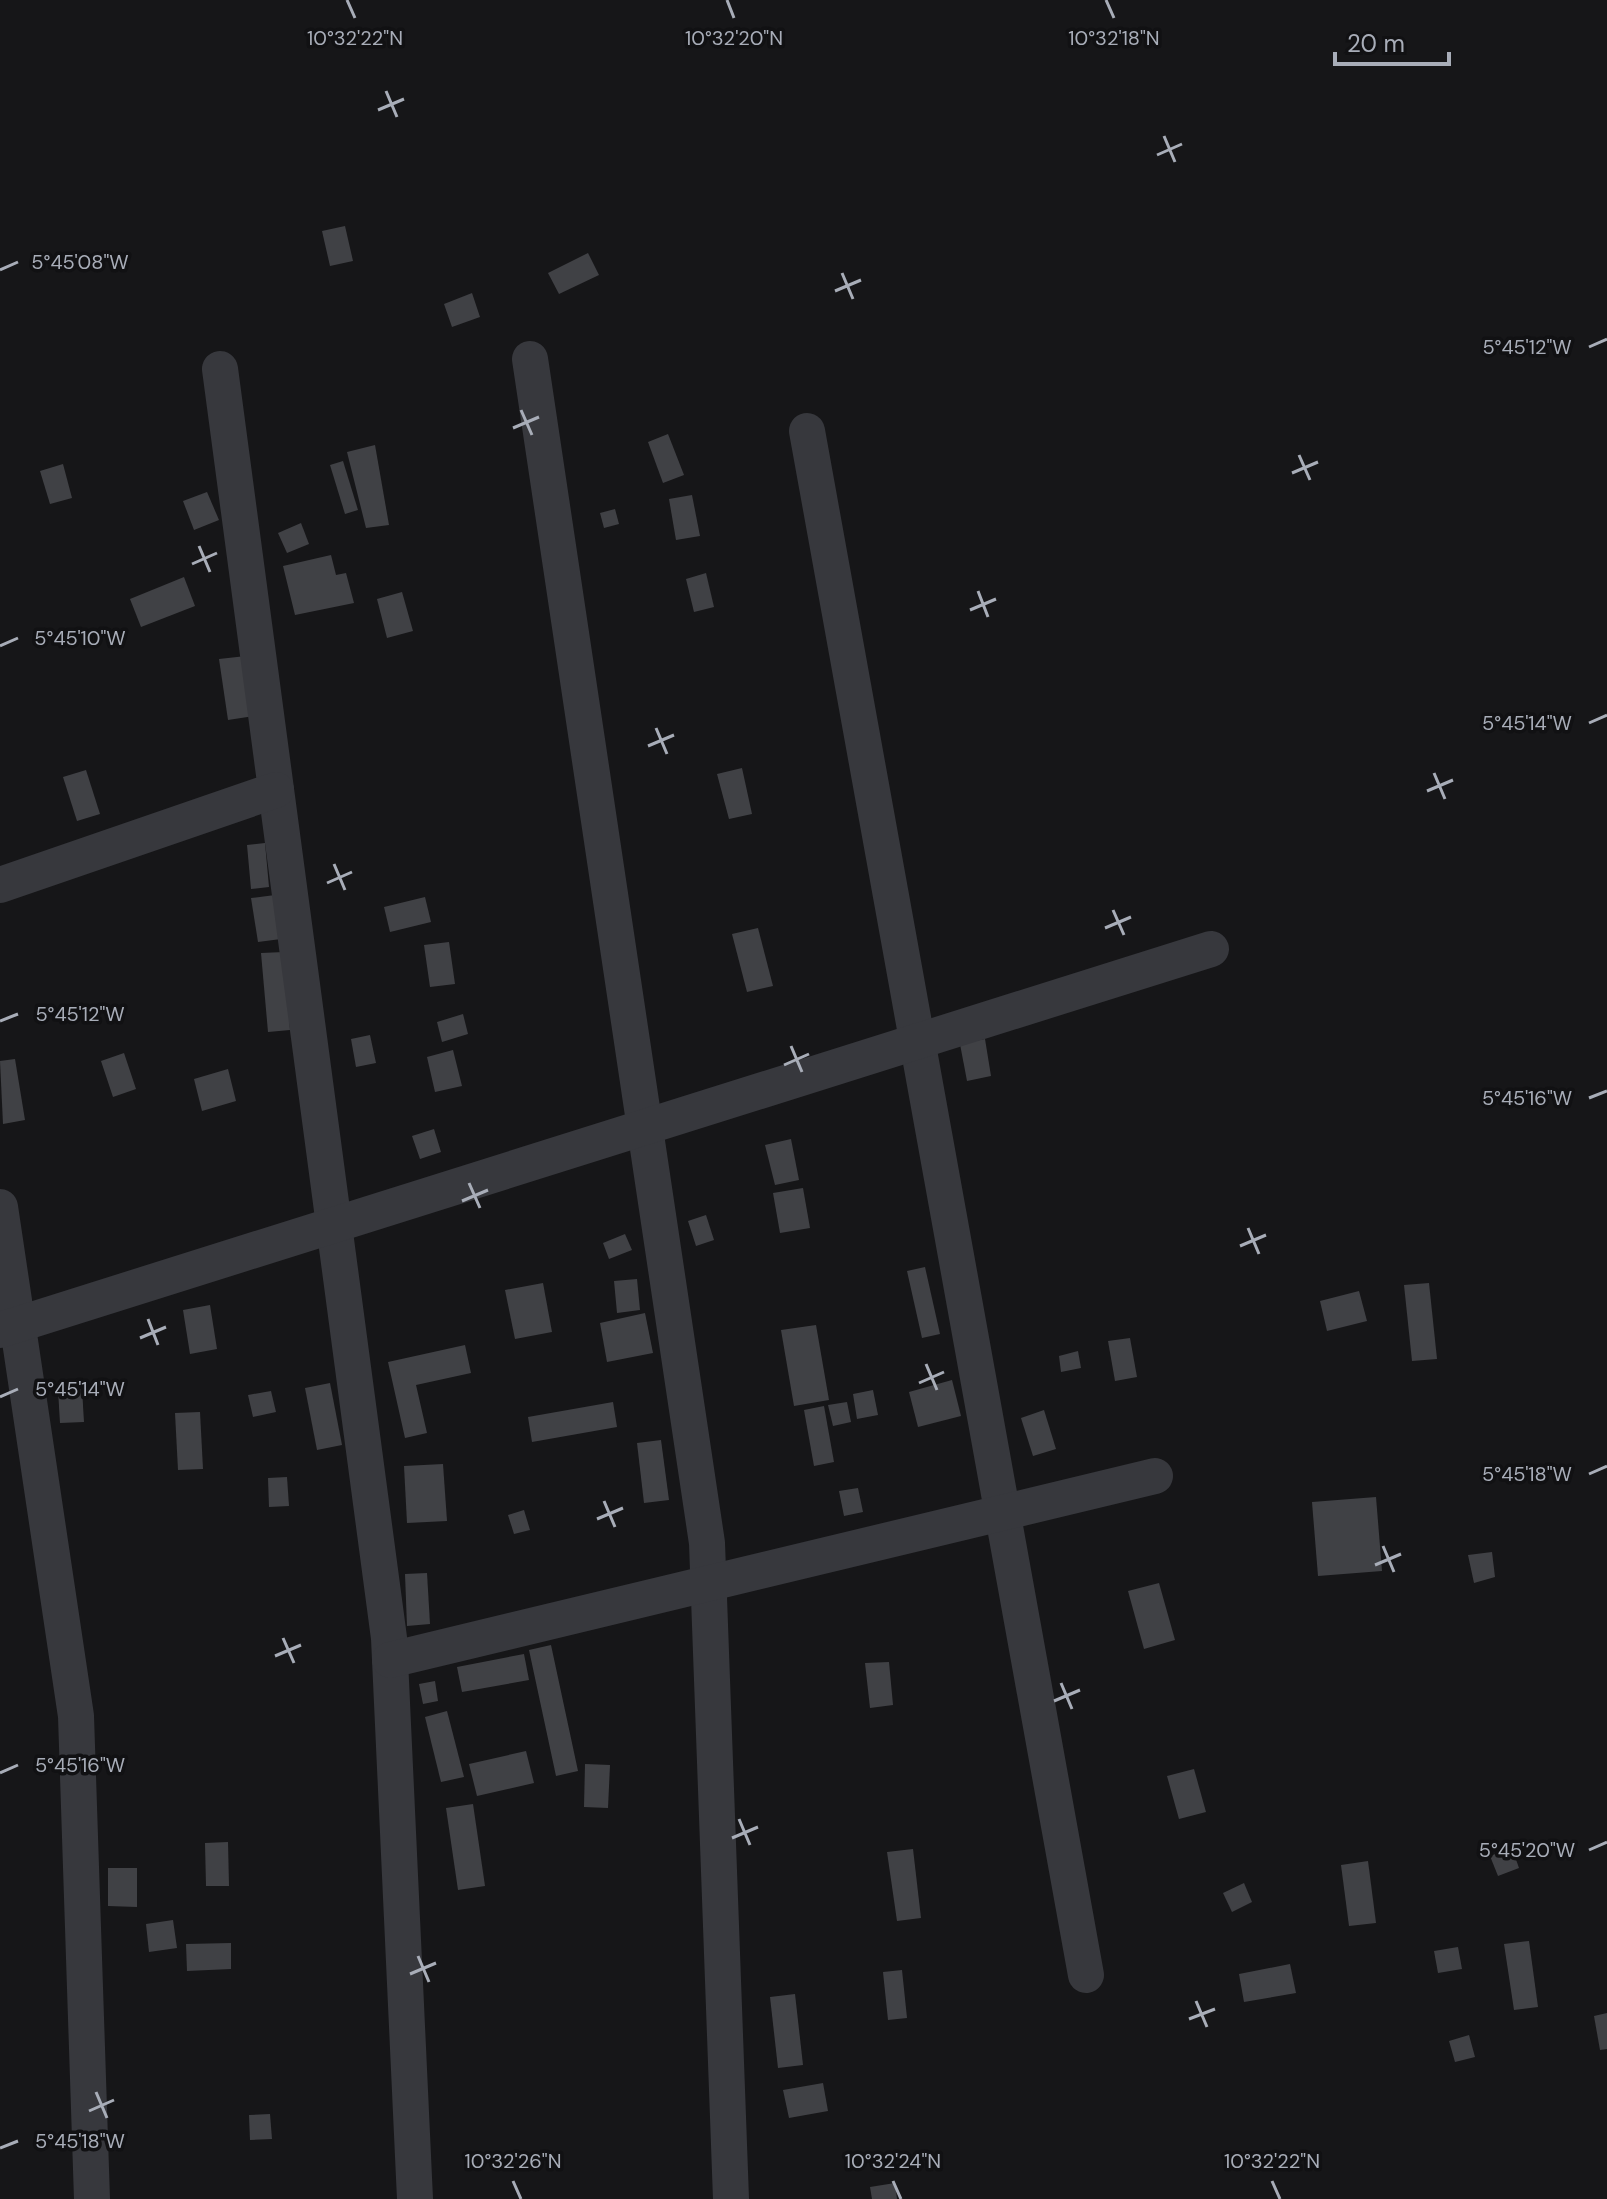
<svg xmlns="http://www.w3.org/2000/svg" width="1607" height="2199" font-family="'DM Sans',sans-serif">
	<rect width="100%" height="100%" fill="#161618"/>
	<g fill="#404145">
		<path d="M345 226 353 261 330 266 322 231Z"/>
		<path d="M588 253 599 275 559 294 548 273Z"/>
		<path d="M472 293 480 317 452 327 444 304Z"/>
		<path d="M668 434 684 475 663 483 648 442Z"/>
		<path d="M375 445 389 525 366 528 347 452Z"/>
		<path d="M343 461 358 510 345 514 330 465Z"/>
		<path d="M63 464 72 498 50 504 40 471Z"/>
		<path d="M207 492 219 520 194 530 183 501Z"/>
		<path d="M692 495 700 536 676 540 669 499Z"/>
		<path d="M615 509 619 524 604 528 600 513Z"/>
		<path d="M301 523 309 544 287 553 278 533Z"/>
		<path d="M331 555 336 575 346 573 354 603 295 615 283 566Z"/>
		<path d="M706 573 714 607 694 612 686 579Z"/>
		<path d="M184 577 195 606 141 627 130 599Z"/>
		<path d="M402 592 413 631 387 638 377 599Z"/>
		<path d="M246 656 254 716 228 720 219 659Z"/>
		<path d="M742 768 752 814 729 819 717 774Z"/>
		<path d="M86 770 100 814 77 821 63 777Z"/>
		<path d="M265 843 269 887 251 889 247 845Z"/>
		<path d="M275 895 281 939 258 942 251 898Z"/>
		<path d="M425 897 431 922 390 932 384 907Z"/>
		<path d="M758 928 773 986 747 992 732 934Z"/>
		<path d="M449 942 455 984 430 987 424 945Z"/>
		<path d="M284 952 290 1030 268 1032 261 953Z"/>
		<path d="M463 1014 468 1034 442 1042 437 1022Z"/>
		<path d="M370 1035 376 1063 356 1067 351 1039Z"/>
		<path d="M985 1039 991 1076 967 1081 960 1044Z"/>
		<path d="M453 1050 462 1086 435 1092 427 1057Z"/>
		<path d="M124 1053 136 1089 113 1097 101 1061Z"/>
		<path d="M15 1059 25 1120 3 1124 0 1061Z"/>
		<path d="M228 1069 236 1101 202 1111 194 1079Z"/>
		<path d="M434 1129 441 1152 420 1159 412 1136Z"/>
		<path d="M791 1139 799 1180 775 1185 765 1145Z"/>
		<path d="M803 1188 810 1228 780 1233 773 1193Z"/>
		<path d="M706 1215 714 1240 696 1246 688 1221Z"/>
		<path d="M625 1234 632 1250 609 1259 603 1243Z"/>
		<path d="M925 1267 940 1334 922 1338 907 1271Z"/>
		<path d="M637 1279 640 1310 617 1313 614 1281Z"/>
		<path d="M543 1283 552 1332 515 1339 505 1290Z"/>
		<path d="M1429 1283 1437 1359 1412 1361 1404 1285Z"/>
		<path d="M1359 1291 1367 1321 1327 1331 1320 1301Z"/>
		<path d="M210 1305 217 1349 190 1354 183 1310Z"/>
		<path d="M645 1313 653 1353 607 1362 600 1323Z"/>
		<path d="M816 1325 829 1400 794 1406 781 1330Z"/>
		<path d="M1130 1338 1137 1377 1115 1381 1108 1341Z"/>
		<path d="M465 1345 471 1373 416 1385 427 1433 405 1438 388 1362Z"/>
		<path d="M1078 1351 1081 1368 1061 1372 1059 1356Z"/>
		<path d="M952 1380 961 1416 918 1427 909 1392Z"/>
		<path d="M330 1383 342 1445 317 1450 305 1388Z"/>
		<path d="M82 1389 84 1422 60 1423 58 1390Z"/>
		<path d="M873 1390 878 1415 857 1419 853 1394Z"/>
		<path d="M271 1391 276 1412 253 1417 248 1395Z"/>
		<path d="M613 1402 617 1427 532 1442 528 1417Z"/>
		<path d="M847 1402 851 1422 833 1426 828 1405Z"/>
		<path d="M824 1406 834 1462 814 1466 804 1410Z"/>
		<path d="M1044 1410 1056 1449 1033 1456 1021 1418Z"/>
		<path d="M200 1412 203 1469 178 1470 175 1413Z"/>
		<path d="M661 1440 669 1500 644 1503 637 1443Z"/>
		<path d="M443 1464 447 1521 407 1523 404 1466Z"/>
		<path d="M287 1477 289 1506 269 1507 268 1478Z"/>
		<path d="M858 1488 863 1512 844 1516 839 1491Z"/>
		<path d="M1376 1497 1382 1571 1318 1576 1312 1502Z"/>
		<path d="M524 1510 530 1530 514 1534 508 1515Z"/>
		<path d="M1492 1552 1495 1577 1474 1583 1468 1555Z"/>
		<path d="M427 1573 430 1624 407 1626 405 1574Z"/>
		<path d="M1159 1583 1175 1640 1144 1649 1128 1591Z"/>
		<path d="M551 1645 578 1771 556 1776 529 1650Z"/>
		<path d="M524 1654 529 1680 462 1692 457 1667Z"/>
		<path d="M889 1662 893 1705 870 1708 865 1663Z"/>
		<path d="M435 1681 438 1701 423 1704 419 1684Z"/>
		<path d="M447 1711 464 1777 441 1782 425 1717Z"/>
		<path d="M526 1751 534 1783 477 1796 469 1764Z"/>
		<path d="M585 1764 610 1765 608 1808 584 1807Z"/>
		<path d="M1194 1769 1206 1812 1179 1819 1167 1776Z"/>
		<path d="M473 1804 485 1886 458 1890 446 1808Z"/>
		<path d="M228 1842 229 1886H206L205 1843Z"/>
		<path d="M1512 1848 1519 1868 1498 1876 1490 1856Z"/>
		<path d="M913 1849 921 1918 897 1921 887 1852Z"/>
		<path d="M1368 1861 1376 1923 1349 1926 1341 1865Z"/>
		<path d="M108 1868H137V1907L108 1906Z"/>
		<path d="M1244 1883 1252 1902 1232 1912 1223 1893Z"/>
		<path d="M173 1920 177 1948 149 1952 146 1924Z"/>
		<path d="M1529 1941 1538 2007 1514 2010 1504 1944Z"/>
		<path d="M231 1943V1969L187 1971 186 1944Z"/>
		<path d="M1458 1947 1462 1969 1438 1973 1434 1951Z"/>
		<path d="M1290 1964 1296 1993 1244 2002 1239 1974Z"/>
		<path d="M902 1970 907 2018 888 2020 883 1972Z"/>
		<path d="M795 1994 803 2065 778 2068 770 1997Z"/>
		<path d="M1607 2013V2049L1600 2050 1594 2016Z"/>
		<path d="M1469 2035 1475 2057 1455 2062 1449 2041Z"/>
		<path d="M823 2083 828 2111 789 2118 783 2090Z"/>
		<path d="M270 2114 272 2139 250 2140 249 2115Z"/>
		<path d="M895 2183 897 2199H872L870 2187Z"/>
	</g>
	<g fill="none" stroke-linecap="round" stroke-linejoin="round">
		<g stroke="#37383d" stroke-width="36">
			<path d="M530 359 707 1543 731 2199"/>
			<path d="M220 369 389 1638 415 2199"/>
			<path d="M807 431 1086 1975"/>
			<path d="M0 885 276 790"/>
			<path d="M0 1207 76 1716 92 2199"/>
			<path d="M0 1330 1211 949"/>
			<path d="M390 1660 1155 1476"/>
		</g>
	</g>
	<path fill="none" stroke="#a8adb8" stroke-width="3" d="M347 0 355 18M727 0 734 18M1106 0 1114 18M386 91 397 117M378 110 404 99M1164 136 1175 162M1157 155 1182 144M0 270 18 262M842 273 853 299M835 291 861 280M1589 347 1607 339M521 410 532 435M513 428 539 417M1299 455 1310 480M1292 473 1318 462M199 546 210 572M192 564 217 553M978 591 988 617M970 610 996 599M0 646 18 638M1589 723 1607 715M656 728 667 754M648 746 674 735M1434 773 1445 799M1427 791 1453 780M334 864 345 890M327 883 352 872M1113 910 1124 935M1105 928 1131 917M0 1021 18 1014M791 1046 802 1072M784 1065 809 1054M1589 1098 1607 1091M469 1183 480 1208M462 1201 488 1190M1248 1228 1259 1254M1240 1246 1266 1235M148 1319 158 1345M140 1338 166 1327M926 1364 937 1390M919 1383 944 1372M0 1397 18 1389M1589 1474 1607 1466M604 1501 615 1527M597 1519 623 1508M1383 1546 1394 1572M1375 1565 1401 1554M283 1638 294 1663M275 1656 301 1645M1061 1683 1072 1709M1054 1701 1080 1690M0 1773 18 1765M739 1819 750 1845M732 1838 758 1827M1589 1850 1607 1842M418 1956 429 1982M410 1974 436 1963M1196 2001 1207 2027M1189 2019 1215 2009M96 2092 107 2118M89 2111 114 2100M0 2148 18 2141M513 2181 521 2199M893 2181 901 2199M1272 2181 1280 2199"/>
	<g font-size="20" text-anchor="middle" fill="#a8adb8" stroke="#111113" stroke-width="7" stroke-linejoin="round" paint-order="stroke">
		<text x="355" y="45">10°32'22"N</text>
		<text x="734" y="45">10°32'20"N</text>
		<text x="1114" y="45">10°32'18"N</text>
		<text x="80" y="269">5°45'08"W</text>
		<text x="1527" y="354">5°45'12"W</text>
		<text x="80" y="645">5°45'10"W</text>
		<text x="1527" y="730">5°45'14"W</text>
		<text x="80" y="1021">5°45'12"W</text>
		<text x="1527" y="1105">5°45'16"W</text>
		<text x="80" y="1396">5°45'14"W</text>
		<text x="1527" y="1481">5°45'18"W</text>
		<text x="80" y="1772">5°45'16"W</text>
		<text x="1527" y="1857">5°45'20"W</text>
		<text x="80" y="2148">5°45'18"W</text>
		<text x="513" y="2168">10°32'26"N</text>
		<text x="893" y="2168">10°32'24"N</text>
		<text x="1272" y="2168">10°32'22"N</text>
	</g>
	<path d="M1335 52v12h114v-12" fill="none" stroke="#a8adb8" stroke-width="4"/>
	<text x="1347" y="52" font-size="24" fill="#a8adb8" stroke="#111113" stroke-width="6" paint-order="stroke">20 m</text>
</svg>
